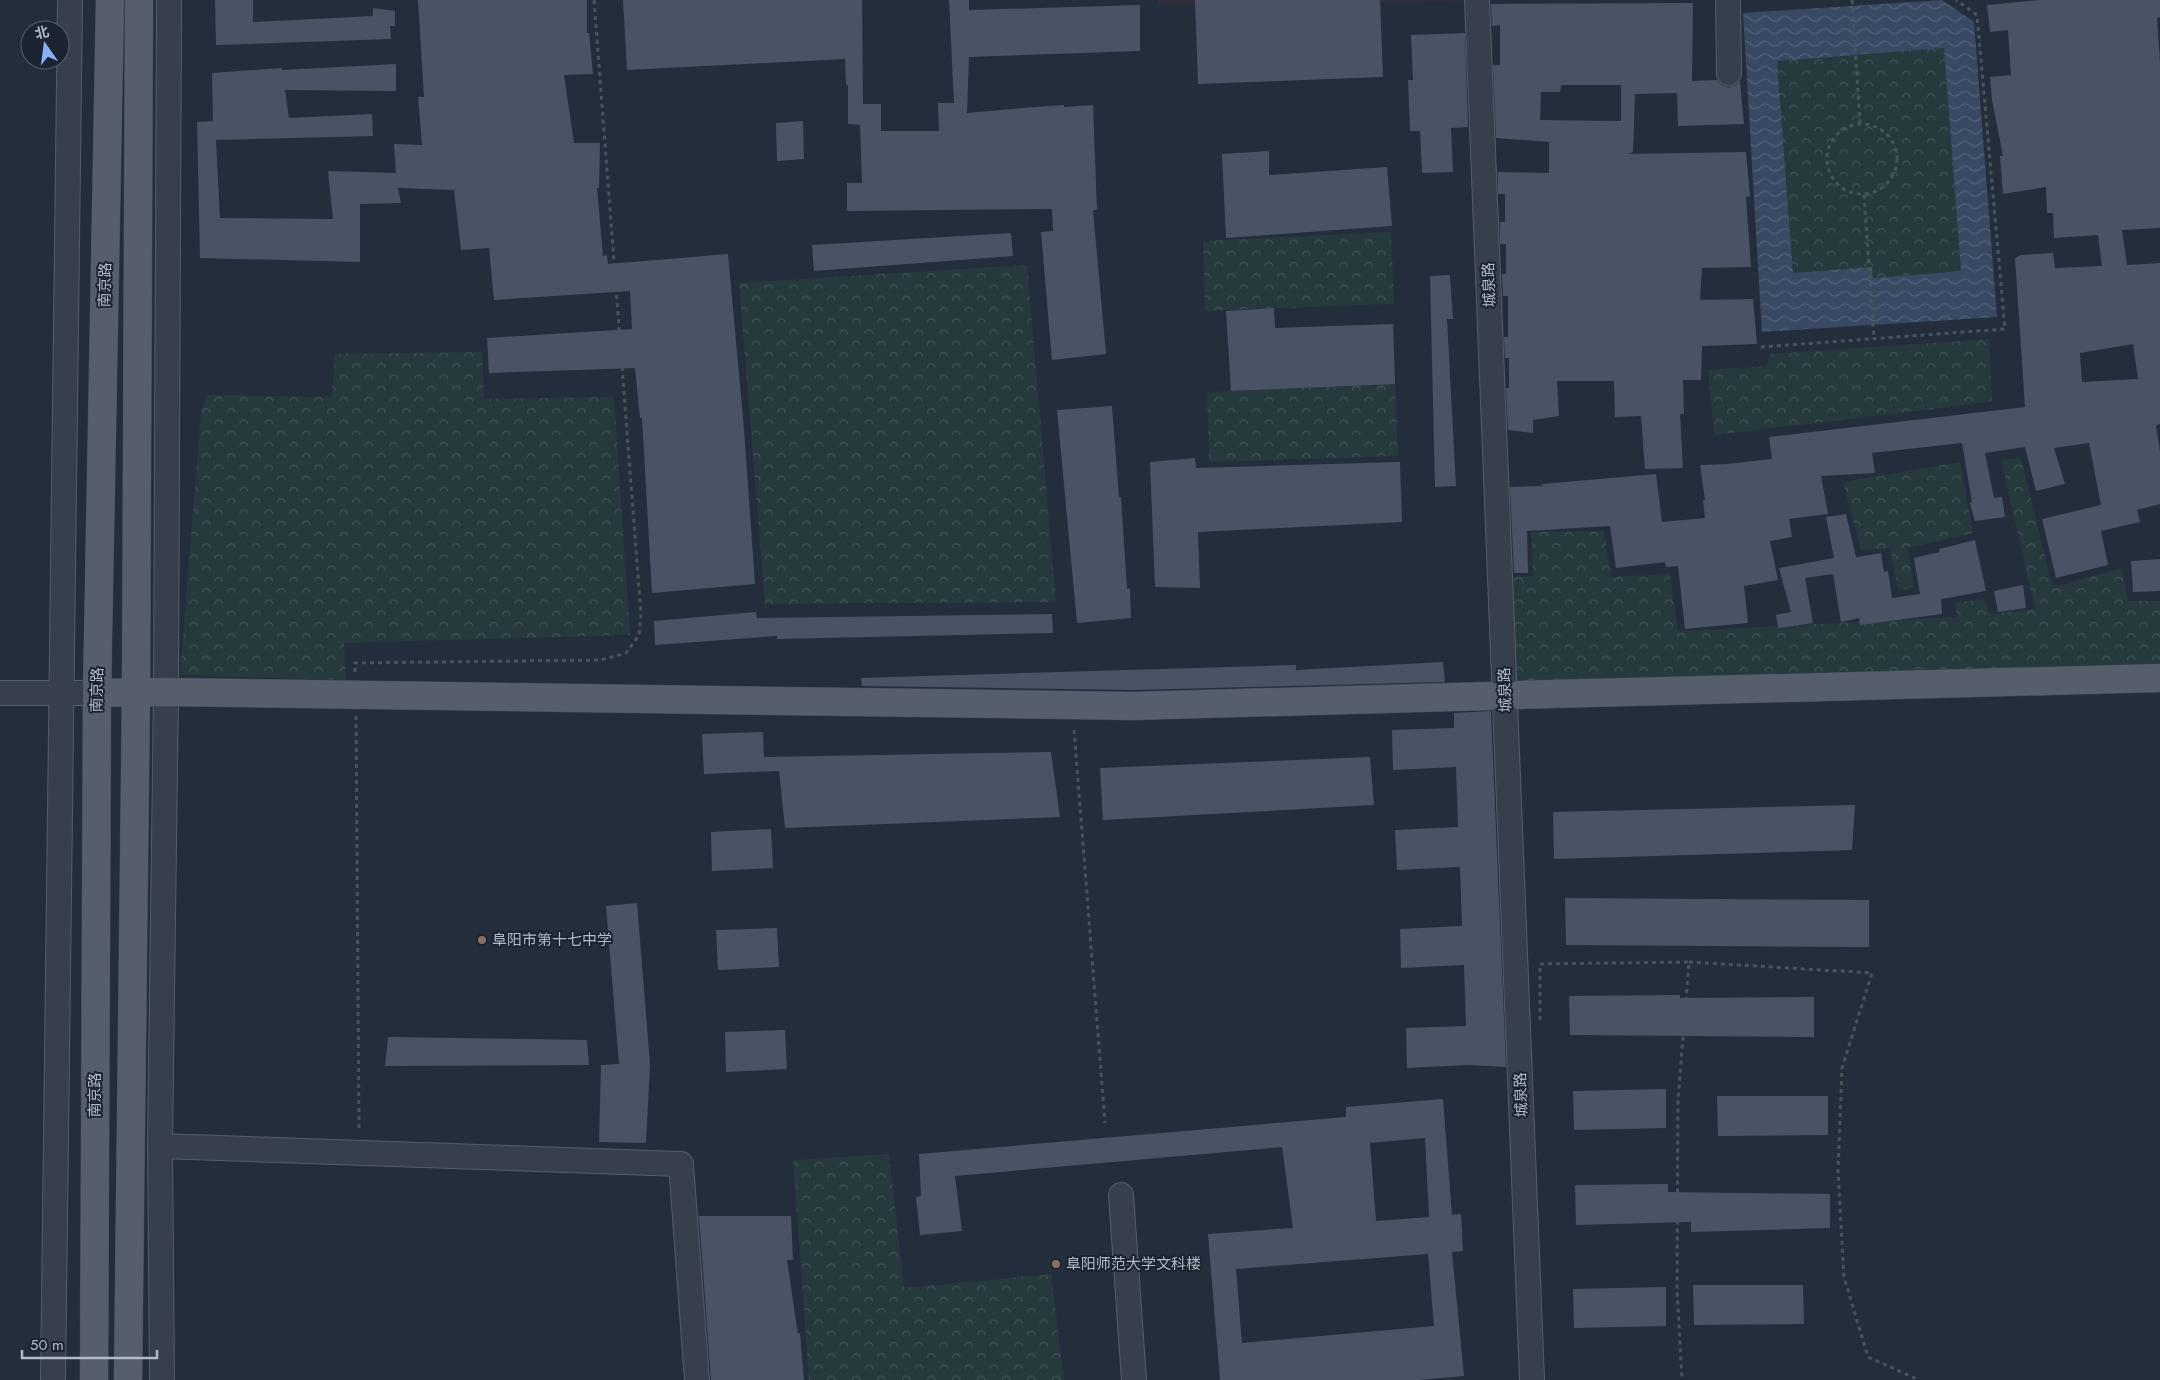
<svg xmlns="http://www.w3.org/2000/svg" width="2160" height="1380" font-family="Jost,'Noto Sans SC',sans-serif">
	<defs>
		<pattern id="forest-crowns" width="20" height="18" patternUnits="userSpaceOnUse" patternTransform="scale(1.25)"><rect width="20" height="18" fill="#26393d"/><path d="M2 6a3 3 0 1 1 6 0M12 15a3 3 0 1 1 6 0" fill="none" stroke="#435458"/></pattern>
		<pattern id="water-waves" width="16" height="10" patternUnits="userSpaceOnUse" patternTransform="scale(1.25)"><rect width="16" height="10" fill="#394964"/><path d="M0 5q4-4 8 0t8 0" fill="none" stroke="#536179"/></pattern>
	</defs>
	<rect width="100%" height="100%" fill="#242d3c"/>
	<path fill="#322f3d" d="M1158 0H1464V1L1158 4Z"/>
	<g fill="url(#forest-crowns)">
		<path d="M1944 48 1961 271 1873 278 1872 267 1793 273 1776 61Z"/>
		<path d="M1391 232 1394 304 1205 311 1203 241Z"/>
		<path d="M1027 265 1056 602 765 604 739 283Z"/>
		<path d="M1989 339 1992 402 1714 435 1708 370 1767 366 1770 354Z"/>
		<path d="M482 352 484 399 614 397 630 635 344 643 346 680 180 675 201 411 207 395 332 397 335 354Z"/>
		<path d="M1395 384 1398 456 1209 462 1207 392Z"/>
		<path d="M2021 458 2052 585H2060L2122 568 2128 601H2160V670L1512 686 1504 578 1533 576 1531 532 1604 531 1611 577 1670 574 1678 631 1957 617 1954 603 1984 599 1990 614 2035 609 2001 460Z"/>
		<path d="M1960 462 1973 533 1908 548 1914 588 1898 590 1890 548 1861 550 1843 482Z"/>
		<path d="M889 1154 904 1288 1051 1274 1064 1380H809L793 1160Z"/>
	</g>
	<path fill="url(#water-waves)" fill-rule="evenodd" d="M1942 0 1974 22 1997 317 1762 332 1743 13ZM1944 48 1961 271 1873 278 1872 267 1793 273 1777 61Z"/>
	<g fill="#4a5365" fill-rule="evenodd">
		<path d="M215 0H253V22L373 16V8L395 11V26H390L391 39 216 45Z"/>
		<path d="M418 0H587V33H589L593 74 564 75 574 143H600L599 188H597L603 256 607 255 608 264 728 254 744 429 755 584 652 593 642 418H640L635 368 489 373 487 338 632 329 630 291 494 300 489 248 461 250 454 190 398 188 401 203 360 204V262L200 258 197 122 213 121 212 73 282 68V70L396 64V91L285 90 289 118 372 114 373 136 216 140 220 218 333 219 328 171 396 173 394 144 422 145 418 97H424Z"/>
		<path d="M623 0H862L863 104H881V131H939L938 103H954L949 0H969V10L1140 5V51L969 57 967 113 1034 107 1064 105V107L1093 105 1097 210H1093L1106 354 1052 360 1041 232 1053 231 1052 209 847 211V183H862L860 125 848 124V85H846L845 59 627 70Z"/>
		<path d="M1195 0H1380L1383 77 1198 84Z"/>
		<path d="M2040 0H2160V17L2157 18 2160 62V228L2122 230 2127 265 2160 263V424L2156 425 2160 451V504L2137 510 2140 522 2101 531 2108 565 2056 578 2042 519 2101 505 2089 443 2054 448 2065 484 2036 491 2025 447 1985 453 1994 498 2002 497 2005 517 1975 521 1970 503 1972 502 1962 443 1872 453 1875 473 1821 476 1828 514 1789 519 1792 537 1770 541 1778 580 1744 586 1748 623 1685 629 1678 566 1666 567 1665 562 1616 568 1610 526 1527 531 1528 573H1514L1510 487 1543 486 1542 484 1656 474 1662 522 1705 518 1703 500H1705L1700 465 1727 464 1772 459 1769 437 2025 407 2015 258 2021 255 2053 253 2055 268 2102 266 2098 235 2054 238 2053 213H2047L2046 187 2003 194 2000 156H2003L1992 100 1990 77 2011 75 2008 30 1990 32 1987 5ZM2133 344 2138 379 2082 382 2080 353Z"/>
		<path d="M1693 3 1692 81 1717 80 1722 85 1729 87 1736 85 1740 81 1744 124 1678 126 1677 93 1635 94 1633 152 1628 154 1746 152 1750 196 1746 197 1751 267 1702 268 1700 300 1753 299 1757 344 1702 346 1701 380H1683L1684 414H1680L1683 468 1645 469 1641 416 1615 417 1614 381H1557L1559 416 1533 420V433L1508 430 1506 388H1509V358H1505L1504 337H1508V296H1503L1502 274H1506V244H1500V222H1505V194H1498V172L1549 173V142L1496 138 1493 65H1500V25L1492 26 1491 4ZM1561 85H1621V121L1540 120 1541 92H1560Z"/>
		<path d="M1465 33 1468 127 1451 128 1453 172 1422 173 1420 131H1410L1408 80H1413L1411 35Z"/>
		<path d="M803 121 804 159 777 161 776 123Z"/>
		<path d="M1269 151V175L1387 167 1392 226 1226 238 1222 154Z"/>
		<path d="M1011 233 1013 256 814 271 812 245Z"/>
		<path d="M1450 275 1453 319H1447L1456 486 1435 487 1430 276Z"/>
		<path d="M1274 308 1275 328 1393 324 1395 384 1231 391 1226 311Z"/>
		<path d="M1112 406 1119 497H1121L1127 589 1130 588 1131 618 1077 623 1057 410Z"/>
		<path d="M1195 458 1196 468 1400 462 1402 522 1198 532 1200 588 1155 587 1150 462Z"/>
		<path d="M1846 514 1856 557 1881 553 1884 572 1888 571 1892 598 1920 594 1914 558 1940 552 1939 549 1975 540 1986 591 1941 599 1942 614 1860 625 1859 618 1841 622 1833 574 1805 578 1813 623 1778 628 1776 615 1791 612 1779 568 1834 558 1826 517Z"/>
		<path d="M2160 559V591L2133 592 2131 561Z"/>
		<path d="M2023 585 2026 608 1998 612 1994 591Z"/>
		<path d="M756 612 757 618 1052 614 1053 633 777 639V636L655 645 654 621Z"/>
		<path d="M1443 662 1445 682 1133 690 862 686 861 678 1296 665V670Z"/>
		<path d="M1491 711 1506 1067 1468 1065 1407 1068 1406 1028 1466 1026 1464 965 1401 968 1400 929 1462 926 1460 867 1397 870 1395 830 1458 827 1456 767 1393 770 1392 730 1454 728V713Z"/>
		<path d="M763 732 764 757 1051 752 1060 817 785 828 779 771 704 774 702 734Z"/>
		<path d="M1370 757 1374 805 1103 820 1100 768Z"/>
		<path d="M1855 805 1852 850 1554 859 1553 812Z"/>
		<path d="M771 829 773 868 712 871 711 832Z"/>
		<path d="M1565 898 1869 900V947L1566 945Z"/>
		<path d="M637 903 650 1064 646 1143 599 1142 601 1065 619 1064 606 906Z"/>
		<path d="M777 928 779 967 718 970 716 930Z"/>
		<path d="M1680 995V998L1814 997V1037L1570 1035 1569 996Z"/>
		<path d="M785 1030 787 1069 726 1072 725 1032Z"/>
		<path d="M388 1037 587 1040 589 1065 385 1066Z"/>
		<path d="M1666 1089V1128L1574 1130 1573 1091Z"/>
		<path d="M1717 1096H1828V1135L1718 1136Z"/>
		<path d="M1443 1099 1452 1215 1461 1214 1463 1251 1452 1252 1464 1376 1418 1380H1220L1208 1234 1293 1228 1282 1147 955 1176 962 1231 920 1235 916 1197 921 1196 919 1154 1346 1117V1107ZM1425 1138 1429 1217 1376 1221 1370 1143ZM1428 1254 1434 1326 1242 1343 1236 1269Z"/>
		<path d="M1668 1184V1192L1830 1194V1228L1691 1232V1222L1576 1225 1575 1185Z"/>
		<path d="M699 1216H791L793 1260H787L798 1334 800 1333 804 1380H711Z"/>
		<path d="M1693 1285H1803L1804 1324 1694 1325Z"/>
		<path d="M1666 1287V1326L1574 1328 1573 1289Z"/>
	</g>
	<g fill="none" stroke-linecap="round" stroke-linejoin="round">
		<g stroke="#565d6a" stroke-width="26">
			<g id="minor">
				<path d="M1477 0 1532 1380"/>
				<path d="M1728 0 1729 73"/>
				<path d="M0 693H97"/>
				<path d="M160 1146 681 1164 697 1380"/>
				<path d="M1121 1195 1134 1380"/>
				<path d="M53 1380 70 0"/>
				<path d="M162 1380 160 1146 166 692 169 0"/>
			</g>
		</g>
		<g stroke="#414855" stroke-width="29">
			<g id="major">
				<path d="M97 693 166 692 1133 706 1489 696"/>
				<path d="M1519 695 2160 678"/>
				<path d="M94 1380 97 693 110 0"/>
				<path d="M128 1380 136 692 139 0"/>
			</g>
		</g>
		<g stroke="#44565a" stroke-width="3" stroke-dasharray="4 4" stroke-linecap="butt">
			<path d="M1852 0 1860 123"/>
			<circle cx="1862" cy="159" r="35"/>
			<path d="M1864 195 1874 339"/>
			<path d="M1761 347 2005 329 1977 15 1956 0"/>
			<path d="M355 672V663L601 660 626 653 639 635 641 614 636 549 594 0"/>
			<path d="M356 716 359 1132"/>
			<path d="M1074 730 1105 1123"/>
			<path d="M1689 962 1872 973 1842 1068 1838 1171 1844 1277 1868 1357 1919 1380"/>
			<path d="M1540 1020V964L1689 962 1678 1100 1677 1289 1682 1380"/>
		</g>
		<use href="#minor" stroke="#383f4c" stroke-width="24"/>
		<use href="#major" stroke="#565e6c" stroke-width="28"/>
	</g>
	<g fill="#8d6e63" stroke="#1d2431" stroke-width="2">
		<circle cx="482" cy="940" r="5"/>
		<circle cx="1056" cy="1264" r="5"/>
	</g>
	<g text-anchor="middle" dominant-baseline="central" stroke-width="4" stroke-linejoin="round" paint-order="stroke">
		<g font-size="15" fill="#b3bac7" stroke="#1d2431">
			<text transform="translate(105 285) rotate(-89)">南京路</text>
			<text transform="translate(1489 285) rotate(-92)">城泉路</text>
			<text transform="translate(97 690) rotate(-89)">南京路</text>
			<text transform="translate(1505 690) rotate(-92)">城泉路</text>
			<text transform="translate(95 1095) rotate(-90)">南京路</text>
			<text transform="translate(1521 1095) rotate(-92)">城泉路</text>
		</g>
		<g font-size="15" fill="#b3bac7" stroke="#1d2431" text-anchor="start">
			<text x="492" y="940">阜阳市第十七中学</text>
			<text x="1066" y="1264">阜阳师范大学文科楼</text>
		</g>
	</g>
	<g transform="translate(45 45) rotate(346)"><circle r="24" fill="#1d2431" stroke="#59606d"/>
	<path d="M0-4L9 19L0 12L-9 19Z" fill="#8baef4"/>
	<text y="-8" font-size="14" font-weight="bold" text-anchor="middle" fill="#b3bac7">北</text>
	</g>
	<path d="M22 1350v8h135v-8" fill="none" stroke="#b3bac7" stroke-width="2.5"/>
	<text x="30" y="1350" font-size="15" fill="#b3bac7" stroke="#1d2431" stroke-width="4" paint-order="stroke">50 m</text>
</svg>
